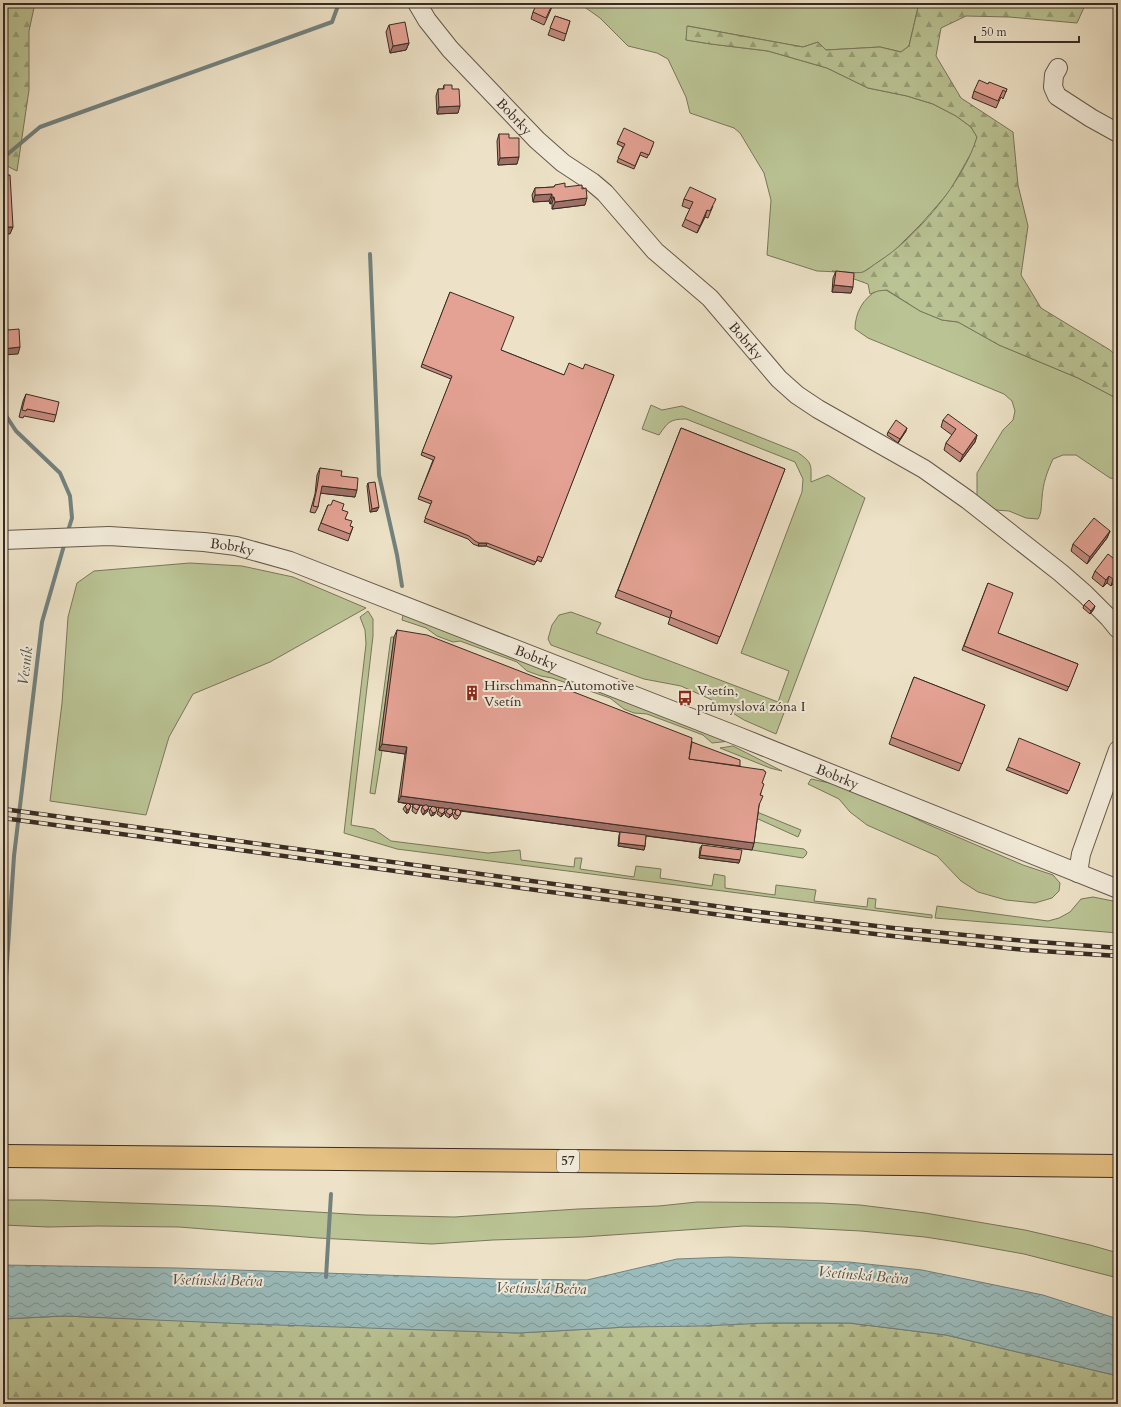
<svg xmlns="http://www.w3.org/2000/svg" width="1121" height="1407" font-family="Cardo,serif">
	<defs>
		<pattern id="forest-firs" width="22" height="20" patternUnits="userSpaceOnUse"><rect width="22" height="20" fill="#bac394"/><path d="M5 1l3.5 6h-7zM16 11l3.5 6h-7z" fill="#989f78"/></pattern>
		<pattern id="water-waves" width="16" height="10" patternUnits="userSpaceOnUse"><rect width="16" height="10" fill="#9bbcbc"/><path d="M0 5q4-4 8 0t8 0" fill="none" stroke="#7f9998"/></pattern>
	</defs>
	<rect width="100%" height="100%" fill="#ede2c7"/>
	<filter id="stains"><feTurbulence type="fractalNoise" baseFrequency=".005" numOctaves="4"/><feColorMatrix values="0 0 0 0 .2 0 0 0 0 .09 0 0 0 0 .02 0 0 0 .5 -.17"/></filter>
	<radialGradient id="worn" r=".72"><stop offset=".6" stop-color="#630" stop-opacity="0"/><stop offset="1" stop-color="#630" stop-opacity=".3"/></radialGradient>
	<g fill="#bac394" stroke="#79775c">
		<path d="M579 3H919L909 46 901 52 880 47 826 50 818 42 803 47 688 26 686 40 711 44 768 51 827 68 868 88 907 96 933 104 956 116 971 127 977 137 973 150 949 192 921 224 893 252 862 273 817 271 767 255 771 200 764 173 740 133 734 128 690 113 686 97 668 59 657 53 628 46 600 18Z"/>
		<path d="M878 290H886L920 311 942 320 958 322 999 345 1078 378 1118 399V479L1110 478 1076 455H1063L1053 459C1047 472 1043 483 1042 498 1041 506 1042 512 1038 519L1026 518 1009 511 996 510 985 507 977 495V473L1003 430 1013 420 1015 411 1012 401 1004 394 868 338 855 329C855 313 863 298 878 290Z"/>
		<path d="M651 405 662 410 682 406 797 452C813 463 811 464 811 482L828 475 865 498 776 734 744 720 710 699 681 686 644 679 551 645 548 639 552 625 559 615 571 612 601 623 596 633 778 702 789 671 741 653 802 492 803 479 795 462 686 419C670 419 668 422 659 435L642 429Z"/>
		<path d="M190 563 242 566 293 577 366 608 270 662 193 694 169 737 146 815 50 801 62 703 68 617 77 583 94 571Z"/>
		<path d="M368 611 373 619V636L351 825 374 829 391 841 488 853 520 850 521 860 574 867 575 858H582L580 869 634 877 636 866 661 869 660 878 712 886 714 874 725 876V888L775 895 776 885 816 890 814 901 867 907 868 898 876 899 875 908 932 915V918L397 849 344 833 366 644 365 630 360 617Z"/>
		<path d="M404 611 730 741 712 743 703 735 647 714 634 713 624 709 610 698 552 678 541 676 527 671 517 662 460 641 453 642 437 636 426 628 402 620Z"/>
		<path d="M391 637H394L379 750 382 751 375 794 370 793Z"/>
		<path d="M733 746 782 771 770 768 720 748Z"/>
		<path d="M811 779 853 788 927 824 1023 865 1053 875 1060 883 1059 891 1052 898 1035 903 1006 900 978 892 961 881 937 856 867 825 850 812 839 799 808 784Z"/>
		<path d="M757 812 801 830 798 837 756 818Z"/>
		<path d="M753 842 804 849 807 852 806 855 803 858 752 850Z"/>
		<path d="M1093 897 1118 902V933L935 918 937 906 1048 921 1059 918 1070 912 1081 899Z"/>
		<path d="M3 1200H42L217 1206 365 1215 454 1217 578 1209 659 1206 697 1202 821 1203 860 1205 925 1213 1025 1230 1090 1245 1118 1253V1278L1024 1254 957 1242 925 1237 861 1231 783 1227 744 1226 582 1237 493 1240 432 1244 318 1238 179 1227 98 1226 48 1227 3 1225Z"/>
	</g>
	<g fill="url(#forest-firs)" stroke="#79775c">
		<path d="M3 3H35L29 31V90L17 171 3 164Z"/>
		<path d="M919 3H1086L1077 23 1009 17 966 16 941 28 936 56 961 98 1013 132 1018 185 1028 226 1021 275 1041 308 1110 350 1118 357V399L1078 378 999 345 958 322 942 320 920 311 887 290 878 291 870 294 868 284 832 271C839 271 857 274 863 272 868 270 873 265 878 262 916 238 964 181 977 137L971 127 956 116 933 104 907 96 868 88 827 68 768 51 711 44 686 40 687 26 803 47 818 42 826 50 880 47 901 52 909 46Z"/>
		<path d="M64 1316 518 1333 627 1327 767 1323H849L946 1335 1118 1376V1404H3V1319Z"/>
	</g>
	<path fill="url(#water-waves)" stroke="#73827f" d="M729 1257 849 1262 922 1270 1043 1295 1118 1319V1376L946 1335 849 1323H767L703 1326 627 1327 518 1333 247 1324 64 1316 3 1319V1265L176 1268 500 1279 587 1280 677 1259Z"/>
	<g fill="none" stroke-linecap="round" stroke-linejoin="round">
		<g stroke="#73827f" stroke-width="4">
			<path d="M3 158 40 127 332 22 339 3"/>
			<path d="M370 254 379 475 397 555 402 586"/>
			<path d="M3 411 16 431 60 473 70 496 72 518 67 534"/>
			<path d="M3 1023 14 856 42 622 65 542"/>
			<path d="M326 1277 331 1194"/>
		</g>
		<g stroke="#65594c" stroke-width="20">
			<g id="minor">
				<path id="s1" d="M417 3 427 20 450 49 537 140 563 163 592 182 605 193 655 251 710 298 779 379 797 395 818 409 924 469 968 500 1061 573 1085 594 1109 618 1118 629"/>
				<path d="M1058 68 1054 75 1053 87 1057 96 1091 118 1118 133"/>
				<path id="s2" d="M3 540 109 536 204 542 236 546 290 561 740 737 1118 889"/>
				<path d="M1078 873 1081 854 1118 750"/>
			</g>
		</g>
		<g stroke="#382b23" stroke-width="24">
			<path id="major" d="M3 1156 1118 1166"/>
		</g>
		<use href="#minor" stroke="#f3ecdb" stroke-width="18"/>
		<use href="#major" stroke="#e6c184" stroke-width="22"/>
		<g stroke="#382b23" stroke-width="4.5">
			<g id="rail">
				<path d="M3 809 759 912 893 928 1026 941 1118 948"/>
				<path d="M3 818 758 920 892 936 1026 950 1118 956"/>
			</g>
		</g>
		<use href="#rail" stroke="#f3ecdb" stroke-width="3" stroke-dasharray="9" stroke-linecap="butt"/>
	</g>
	<g fill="#c48b7f" stroke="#382b23">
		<path d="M552 7 544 25 531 19 533 12Z"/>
		<path d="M555 16 570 21 564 41 548 35Z"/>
		<path d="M389 25 409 43 406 50 390 53 386 32Z"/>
		<path d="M988 84 1007 89 1003 99 1001 97 996 108 972 98 974 91Z"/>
		<path d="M444 85 452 89 458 113 437 114 436 96 438 89H443Z"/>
		<path d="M499 134 509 138 517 164 498 165 497 141Z"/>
		<path d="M618 141 653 145 647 158 640 155 634 169 617 162 623 147 617 144Z"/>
		<path d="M555 185 565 187 585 205 552 209V203L550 204 549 201 533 202 532 195 535 188 554 187Z"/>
		<path d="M684 199 713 206 708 218 705 217 697 233 682 226 690 209 682 206Z"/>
		<path d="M836 271 851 293 832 292 833 278Z"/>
		<path d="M450 292 501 350 564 375 583 369 614 375 541 562 537 560 534 565 486 546H478L473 544 468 539 424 522 431 504 418 499 433 460 421 455 451 379 421 367Z"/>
		<path d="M26 394 56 415 54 422 24 416 23 418 19 417 23 401Z"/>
		<path d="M943 420 977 435 975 442 960 462 944 450 946 443 952 435 941 427Z"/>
		<path d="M681 428 785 469 717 644 668 624 670 618 615 597Z"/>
		<path d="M906 431 898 443 887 435 888 432Z"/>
		<path d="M320 468 341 476 355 497 320 493 318 507 315 513 310 512 315 494 317 475Z"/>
		<path d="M368 483 377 511 370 512 367 486Z"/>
		<path d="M328 505 342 510 345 519 350 526 353 527 348 541 318 530Z"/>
		<path d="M1110 531 1107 538 1087 564 1071 551 1073 544Z"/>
		<path d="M1118 562V577L1111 586 1107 583 1103 587 1092 578 1095 571Z"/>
		<path d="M988 583 998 633 1078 664 1067 691 962 650Z"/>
		<path d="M1084 605 1094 609 1090 614 1083 608Z"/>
		<path d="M397 630 692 742 740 766 762 784 754 843 752 850 646 836 645 846 644 850 618 846 619 835 620 832 460 811 461 812 460 815 457 819H455L453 816 456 810H452V815L449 818 445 815 447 810 448 809H444L445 811 444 814 441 817 437 814 439 808 435 807 437 809 434 815 431 816 429 812 430 809 432 807 428 806 427 812 423 815 421 811 422 807 424 806 418 805 420 806 416 814 412 811 413 805H415L409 804 408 813H406L403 809 405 806 407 804 398 802 405 754 379 750 394 637Z"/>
		<path d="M914 677 985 705 959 771 889 744Z"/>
		<path d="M1080 763 1067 794 1006 770 1008 767Z"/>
		<path d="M1118 814V827L1114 825Z"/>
		<path d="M702 845 739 863 699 858 700 848Z"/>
	</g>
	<g fill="#a07168" stroke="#382b23">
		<path d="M409 43 406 50 390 53 393 46Z"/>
		<path d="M460 106 458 113 437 114 439 107Z"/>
		<path d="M519 157 517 164 498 165 500 158Z"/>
		<path d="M552 194 549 201 533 202 535 195Z"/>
		<path d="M552 197H554L552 203 550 204Z"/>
		<path d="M587 198 585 205 552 209 555 202Z"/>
		<path d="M707 210 705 217 697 233 700 226Z"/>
		<path d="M3 227H13L10 234H3Z"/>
		<path d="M834 285 853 287 851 293 832 292Z"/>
		<path d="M20 347 18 354 3 355V349Z"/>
		<path d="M907 428 906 431 898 443 900 439Z"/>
		<path d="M977 435 975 442 960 462 963 455Z"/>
		<path d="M322 486 357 490 355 497 319 493Z"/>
		<path d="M379 507 377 511 370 512 372 509Z"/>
		<path d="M1110 531 1107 538 1087 564 1090 557Z"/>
		<path d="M479 543H487L486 546H478Z"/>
		<path d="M1118 573V577L1111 586 1113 579Z"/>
		<path d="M1109 576 1107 583 1103 587 1106 580Z"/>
		<path d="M1095 606 1094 609 1090 614 1091 611Z"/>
		<path d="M382 744 407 747 405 754 379 750Z"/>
		<path d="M401 796 754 843 752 850 398 802Z"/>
		<path d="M411 806 408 813H406L407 810Z"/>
		<path d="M429 808 427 812 423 815 425 811Z"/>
		<path d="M445 811 444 814 441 817 442 814Z"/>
		<path d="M436 812 434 815 431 816 433 813Z"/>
		<path d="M453 812 452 815 449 818 450 815Z"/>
		<path d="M619 843 645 846 644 850 618 846Z"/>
		<path d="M700 855 740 860 739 863 699 858Z"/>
	</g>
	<g fill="#e4a294" stroke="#382b23">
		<path d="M537 3H553L546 18 533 12Z"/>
		<path d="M555 16 570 21 566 34 550 28Z"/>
		<path d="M405 22 409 43 393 46 389 25Z"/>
		<path d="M979 80 988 84 989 82 1007 89 1006 92 1003 90 998 101 974 91Z"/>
		<path d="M444 85H452V89H459L460 106 439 107 438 89H444Z"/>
		<path d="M624 128 654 142 649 155 641 152 635 166 618 158 625 144 618 141Z"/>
		<path d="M499 134H509V138H519V157L500 158Z"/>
		<path d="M3 175H10L13 227H3Z"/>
		<path d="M565 183V187L582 185V189L586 188 587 198 555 202 554 197H552V194L535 195V188L554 187 555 185Z"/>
		<path d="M690 187 716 199 710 211 707 210 700 226 685 219 693 202 684 199Z"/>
		<path d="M836 271 854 273 853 287 834 285Z"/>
		<path d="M450 292 514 317 501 350 564 375 569 363 583 369 585 364 614 375 543 558 538 556 536 562 487 543H479L475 541 469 536 425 518 432 501 419 496 435 457 422 452 452 376 422 364Z"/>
		<path d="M3 326H7L8 330 19 329 20 347 3 349Z"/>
		<path d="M26 394 59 402 56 415 27 409 26 411 22 410Z"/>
		<path d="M948 414 977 435 963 455 946 443 956 429 943 420Z"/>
		<path d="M896 420 907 428 900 439 888 432Z"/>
		<path d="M681 428 785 469 720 637 670 617 672 611 618 590Z"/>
		<path d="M320 468 342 471 341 476 358 478 357 490 322 486 318 507 313 506 317 488Z"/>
		<path d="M375 482 379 507 372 509 368 483Z"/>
		<path d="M333 500 344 504 342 510 348 512 345 519 352 521 350 526 353 527 350 534 321 523 328 505H331Z"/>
		<path d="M1094 518 1110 531 1090 557 1073 544Z"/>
		<path d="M1108 554 1118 562V573L1113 579 1109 576 1106 580 1095 571Z"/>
		<path d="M988 583 1013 593 998 633 1078 664 1069 687 964 646Z"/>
		<path d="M1089 600 1095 606 1091 611 1084 605Z"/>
		<path d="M397 630 427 635 692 738 689 759 764 770V771L766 772 762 783 764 784 760 795 763 796 759 805 754 843 401 796 407 747 382 744Z"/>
		<path d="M914 677 985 705 962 764 891 737Z"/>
		<path d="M1019 738 1080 763 1069 791 1008 767Z"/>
		<path d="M692 742 740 760V766L689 759Z"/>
		<path d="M408 803 411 806 409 809 407 810 405 806Z"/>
		<path d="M416 804 420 806 417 810 413 807V805Z"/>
		<path d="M425 805H427L429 808 425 811 422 807Z"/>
		<path d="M433 806 437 809 436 812 433 813 430 809Z"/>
		<path d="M439 808H444L445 811 442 814 438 811Z"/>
		<path d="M450 808 452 809 453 812 450 815 446 812 447 810Z"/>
		<path d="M458 809 461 812 459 816 456 815 455 813 456 810Z"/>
		<path d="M1118 814V823L1115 822Z"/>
		<path d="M620 832 646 835 645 846 619 843Z"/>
		<path d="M702 845 742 850 740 860 700 855Z"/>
	</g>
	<defs>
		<g id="building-bare" transform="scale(1.2)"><path d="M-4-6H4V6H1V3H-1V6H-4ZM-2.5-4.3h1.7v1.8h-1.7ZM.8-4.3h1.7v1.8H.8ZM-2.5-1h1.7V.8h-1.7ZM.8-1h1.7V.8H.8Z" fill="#8f2418" stroke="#f3ecdb" stroke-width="2.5" paint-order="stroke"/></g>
		<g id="bus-bare" transform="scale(1.2)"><path d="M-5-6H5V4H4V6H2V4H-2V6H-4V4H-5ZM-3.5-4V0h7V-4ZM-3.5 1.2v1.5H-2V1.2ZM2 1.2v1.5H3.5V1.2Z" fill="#8f2418" stroke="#f3ecdb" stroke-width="2.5" paint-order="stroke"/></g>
	</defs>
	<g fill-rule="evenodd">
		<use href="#building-bare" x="472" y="693"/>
		<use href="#bus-bare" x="685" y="698"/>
	</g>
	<g text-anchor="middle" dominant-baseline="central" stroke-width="4" stroke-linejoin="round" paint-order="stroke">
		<rect fill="#f3ecdb" stroke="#70655a" stroke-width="1" x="557" y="1150" width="22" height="22" rx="3"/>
		<g font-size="13" font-weight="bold" fill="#382b23">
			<text x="568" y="1161">57</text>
		</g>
		<g font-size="14" fill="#382b23" stroke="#f3ecdb">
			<text stroke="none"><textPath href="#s1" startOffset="150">Bobrky</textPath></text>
			<text stroke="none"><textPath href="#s1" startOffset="474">Bobrky</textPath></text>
			<text stroke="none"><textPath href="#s2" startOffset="230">Bobrky</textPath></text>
			<text stroke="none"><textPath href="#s2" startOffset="554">Bobrky</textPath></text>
			<text stroke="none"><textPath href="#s2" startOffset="878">Bobrky</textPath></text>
		</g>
		<g font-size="14" fill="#382b23" stroke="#f3ecdb" text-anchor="start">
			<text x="484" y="685">Hirschmann-Automotive<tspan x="484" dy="16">Vsetín</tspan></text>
			<text x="697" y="690">Vsetín,<tspan x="697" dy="16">průmyslová zóna I</tspan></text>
		</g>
		<g font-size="15" font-style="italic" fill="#514f49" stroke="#f3ecdb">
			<text transform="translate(25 666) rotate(-83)">Vesník</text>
			<text transform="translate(863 1275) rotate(5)">Vsetínská Bečva</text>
			<text transform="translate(217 1280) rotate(1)">Vsetínská Bečva</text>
			<text transform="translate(541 1288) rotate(1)">Vsetínská Bečva</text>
		</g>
	</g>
	<rect width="1121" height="1407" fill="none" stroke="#ede2c7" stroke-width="16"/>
	<rect x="4" y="4" width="1113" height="1399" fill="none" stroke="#382b23" stroke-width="2"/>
	<rect x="8" y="8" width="1105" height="1391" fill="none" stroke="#382b23"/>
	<path d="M975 36v6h104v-6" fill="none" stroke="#382b23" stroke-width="2"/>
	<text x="981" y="36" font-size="12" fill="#382b23" stroke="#f3ecdb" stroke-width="3" paint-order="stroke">50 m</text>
	<rect width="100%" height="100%" filter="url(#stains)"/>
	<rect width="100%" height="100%" fill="url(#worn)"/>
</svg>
